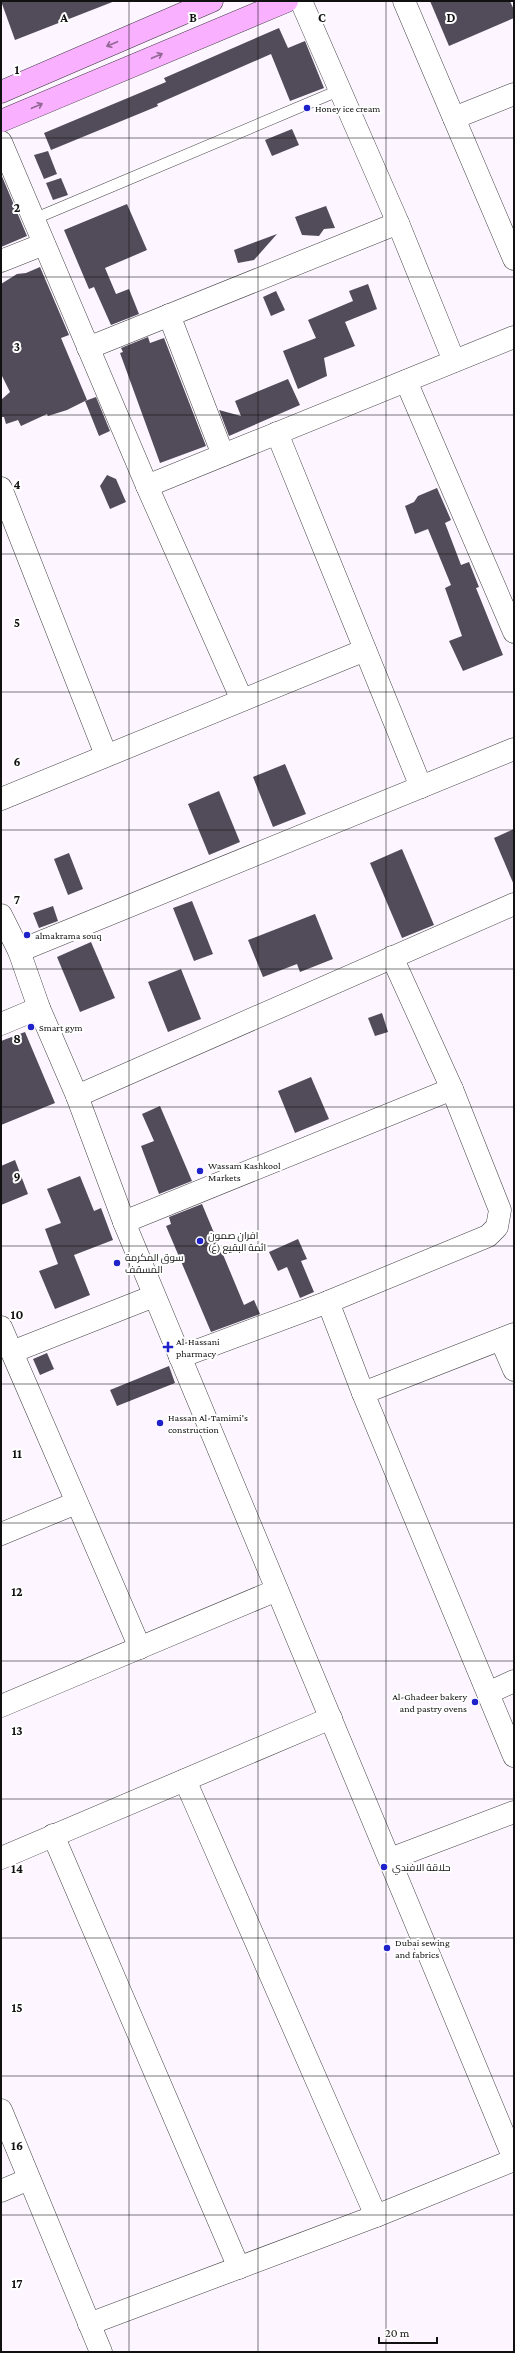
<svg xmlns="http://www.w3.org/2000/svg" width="515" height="2353" font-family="'Crimson Pro',Cairo,serif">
	<rect width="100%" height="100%" fill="#fdf5ff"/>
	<g fill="#524c5a">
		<path d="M1 1H115L15 40Z"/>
		<path d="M430 1H510L514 10V18L449 46Z"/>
		<path d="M279 28 288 48 305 41 324 88 290 101 271 54 157 104 158 106 51 150 44 133 166 82 164 78Z"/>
		<path d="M292 129 299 145 272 156 265 140Z"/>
		<path d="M48 151 57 174 44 179 34 155Z"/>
		<path d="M1 174 27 236 1 247Z"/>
		<path d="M61 178 68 195 53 200 46 183Z"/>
		<path d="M127 204 147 250 105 268 116 294 129 289 139 314 111 325 94 287 89 289 64 230Z"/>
		<path d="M326 206 335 228 324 229 319 236 302 235 295 217Z"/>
		<path d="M277 234 254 260 238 263 234 250Z"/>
		<path d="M40 267 69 335 61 338 87 400 67 410 48 416 47 414 21 426 18 420 6 424 4 417H1V400L10 392 1 374V284L17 274 26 273Z"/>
		<path d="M368 284 377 309 345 322 355 346 324 358 327 376 298 389 283 351 316 338 308 320 353 301 349 291Z"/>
		<path d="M276 291 285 310 271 316 263 297Z"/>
		<path d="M148 337 150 343 164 338 206 446 160 463 120 353 123 352 121 348Z"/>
		<path d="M288 379 300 405 229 436 219 410 241 416 235 401Z"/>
		<path d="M96 397 110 431 99 436 85 401Z"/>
		<path d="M107 475 116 479 126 502 110 509 100 486Z"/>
		<path d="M437 488 451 520 445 523 461 565 469 562 479 587 476 588 503 655 463 671 449 641 462 636 445 588 451 585 428 529 415 534 405 506 414 502 418 496Z"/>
		<path d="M285 764 306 814 273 827 253 777Z"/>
		<path d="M219 791 240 842 209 855 188 804Z"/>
		<path d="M514 829V885L494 838Z"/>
		<path d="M402 849 434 925 402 938 370 863Z"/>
		<path d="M69 853 83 889 68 895 54 859Z"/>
		<path d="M192 901 213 954 194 961 173 908Z"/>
		<path d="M53 906 58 921 39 928 33 913Z"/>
		<path d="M315 914 333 959 300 972 297 964 263 977 248 940Z"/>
		<path d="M91 942 115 998 80 1012 57 957Z"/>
		<path d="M181 969 201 1019 168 1032 148 982Z"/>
		<path d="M382 1013 388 1032 375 1036 368 1018Z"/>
		<path d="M25 1032 55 1103 1 1125V1041Z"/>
		<path d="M311 1077 329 1119 295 1133 278 1091Z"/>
		<path d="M160 1106 192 1181 159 1194 141 1146 154 1141 142 1114Z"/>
		<path d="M15 1160 28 1194 1 1205V1166Z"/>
		<path d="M80 1176 94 1211 101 1208 113 1240 74 1255 90 1295 55 1309 39 1271 58 1264 45 1229 61 1223 47 1189Z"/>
		<path d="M202 1204 244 1305 254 1300 260 1314 211 1332 166 1226 171 1224 169 1217Z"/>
		<path d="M298 1239 307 1259 301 1261 314 1292 300 1298 287 1267 278 1271 269 1252Z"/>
		<path d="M47 1353 54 1369 40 1375 33 1359Z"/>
		<path d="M169 1366 175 1383 117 1406 110 1390Z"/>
	</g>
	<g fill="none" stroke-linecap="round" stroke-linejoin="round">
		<g stroke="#444" stroke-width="12">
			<path id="service" d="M34 219 340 90"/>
		</g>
		<g stroke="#444" stroke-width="23">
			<g id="minor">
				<path d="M301 1 398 223 454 361"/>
				<path d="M404 1 514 259"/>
				<path d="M454 118 514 94"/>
				<path d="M1 142 147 486 242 700"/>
				<path d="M1 261 44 244"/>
				<path d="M169 315 223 455"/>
				<path d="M88 348 398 223"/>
				<path d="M406 381 514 632"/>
				<path d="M277 433 421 787"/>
				<path d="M147 486 514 337"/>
				<path d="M1 488 106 755"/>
				<path d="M1 799 365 650"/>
				<path d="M1 915 19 951 39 1008 77 1096 124 1222 514 2159"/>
				<path d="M19 951 514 749"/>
				<path d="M1 1024 39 1008"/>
				<path d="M77 1096 514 904"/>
				<path d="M124 1222 452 1089"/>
				<path d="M328 1302 363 1393 514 1756"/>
				<path d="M1 1327 140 1648"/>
				<path d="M501 1340 514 1370"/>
				<path d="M12 1352 154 1296"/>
				<path d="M180 1357 328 1302 488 1236 497 1227 500 1210 452 1089 392 957"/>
				<path d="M363 1393 514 1334"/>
				<path d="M1 1534 76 1503"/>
				<path d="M488 1693 514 1681"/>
				<path d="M1 1706 277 1590"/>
				<path d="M185 1780 376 2216"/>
				<path d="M53 1835 239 2268"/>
				<path d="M1 1858 331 1718"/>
				<path d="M390 1859 514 1812"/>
				<path d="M1 2110 101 2352"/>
				<path d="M1 2191 29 2179"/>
				<path d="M89 2324 376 2216 514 2160"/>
			</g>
		</g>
		<g stroke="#333" stroke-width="23">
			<g id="secondary">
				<path d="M1 92 212 1"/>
				<path d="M1 121 287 1"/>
			</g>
		</g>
		<use href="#service" stroke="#fff" stroke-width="11"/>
		<use href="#minor" stroke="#fff" stroke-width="22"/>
		<use href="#secondary" stroke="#f9b0ff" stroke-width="22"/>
	</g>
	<defs><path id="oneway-shaft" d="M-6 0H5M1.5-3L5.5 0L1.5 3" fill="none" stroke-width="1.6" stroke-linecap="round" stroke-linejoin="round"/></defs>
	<g stroke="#916894">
		<use href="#oneway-shaft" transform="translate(112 44) rotate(157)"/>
		<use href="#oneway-shaft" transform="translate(157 56) rotate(-23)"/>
		<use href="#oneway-shaft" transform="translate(37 106) rotate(-23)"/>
	</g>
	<path fill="none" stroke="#111" stroke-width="1" stroke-opacity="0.55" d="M129 1V2352M258 1V2352M386 1V2352M1 138H514M1 277H514M1 415H514M1 554H514M1 692H514M1 830H514M1 969H514M1 1107H514M1 1246H514M1 1384H514M1 1523H514M1 1661H514M1 1799H514M1 1938H514M1 2076H514M1 2215H514"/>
	<g fill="#1f22cb" stroke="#fff" stroke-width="1.5">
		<circle cx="307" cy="108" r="4"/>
		<circle cx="27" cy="935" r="4"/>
		<circle cx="31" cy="1027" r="4"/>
		<circle cx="200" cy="1171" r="4"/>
		<circle cx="200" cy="1241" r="4"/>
		<circle cx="117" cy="1263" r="4"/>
		<path d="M166 1341h4v4h4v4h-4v4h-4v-4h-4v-4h4z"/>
		<circle cx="160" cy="1423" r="4"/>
		<circle cx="475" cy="1702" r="4"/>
		<circle cx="384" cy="1867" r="4"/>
		<circle cx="387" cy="1948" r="4"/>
	</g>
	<g text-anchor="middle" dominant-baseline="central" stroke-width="4" stroke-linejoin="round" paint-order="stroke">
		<g font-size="10" fill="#111" stroke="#fff" text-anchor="start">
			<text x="315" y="108">Honey ice cream</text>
			<text x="35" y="935">almakrama souq</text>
			<text x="39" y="1027">Smart gym</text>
			<text x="208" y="1165">Wassam Kashkool<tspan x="208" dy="12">Markets</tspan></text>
			<text x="208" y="1235">افران صمون<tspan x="208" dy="12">ائمة البقيع (ع)</tspan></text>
			<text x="125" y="1257">سوق المكرمة<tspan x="125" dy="12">المسقف</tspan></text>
			<text x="176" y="1341">Al-Hassani<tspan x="176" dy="12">pharmacy</tspan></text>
			<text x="168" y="1417">Hassan Al-Tamimi's<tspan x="168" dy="12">construction</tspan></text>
			<text x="467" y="1696" text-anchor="end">Al-Ghadeer bakery<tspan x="467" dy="12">and pastry ovens</tspan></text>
			<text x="392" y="1867">حلاقة الافندي</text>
			<text x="395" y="1942">Dubai sewing<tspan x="395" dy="12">and fabrics</tspan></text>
		</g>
	</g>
	<g font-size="13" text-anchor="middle" font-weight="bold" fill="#111" stroke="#fff" stroke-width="4" stroke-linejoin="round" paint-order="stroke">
		<text x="64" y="22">A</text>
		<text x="193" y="22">B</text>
		<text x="322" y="22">C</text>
		<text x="451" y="22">D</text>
		<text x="17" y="74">1</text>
		<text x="17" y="212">2</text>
		<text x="17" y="351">3</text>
		<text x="17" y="489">4</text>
		<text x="17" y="627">5</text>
		<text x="17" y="766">6</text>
		<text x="17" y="904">7</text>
		<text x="17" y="1043">8</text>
		<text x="17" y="1181">9</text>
		<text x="17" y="1319">10</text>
		<text x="17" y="1458">11</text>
		<text x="17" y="1596">12</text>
		<text x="17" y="1735">13</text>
		<text x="17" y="1873">14</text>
		<text x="17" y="2012">15</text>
		<text x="17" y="2150">16</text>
		<text x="17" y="2288">17</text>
	</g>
	<rect width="515" height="2353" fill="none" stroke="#111111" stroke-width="4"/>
	<path d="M379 2337v6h58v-6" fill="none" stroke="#111111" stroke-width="2"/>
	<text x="385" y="2337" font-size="12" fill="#111111" stroke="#ffffff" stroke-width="3" paint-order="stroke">20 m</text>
</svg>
